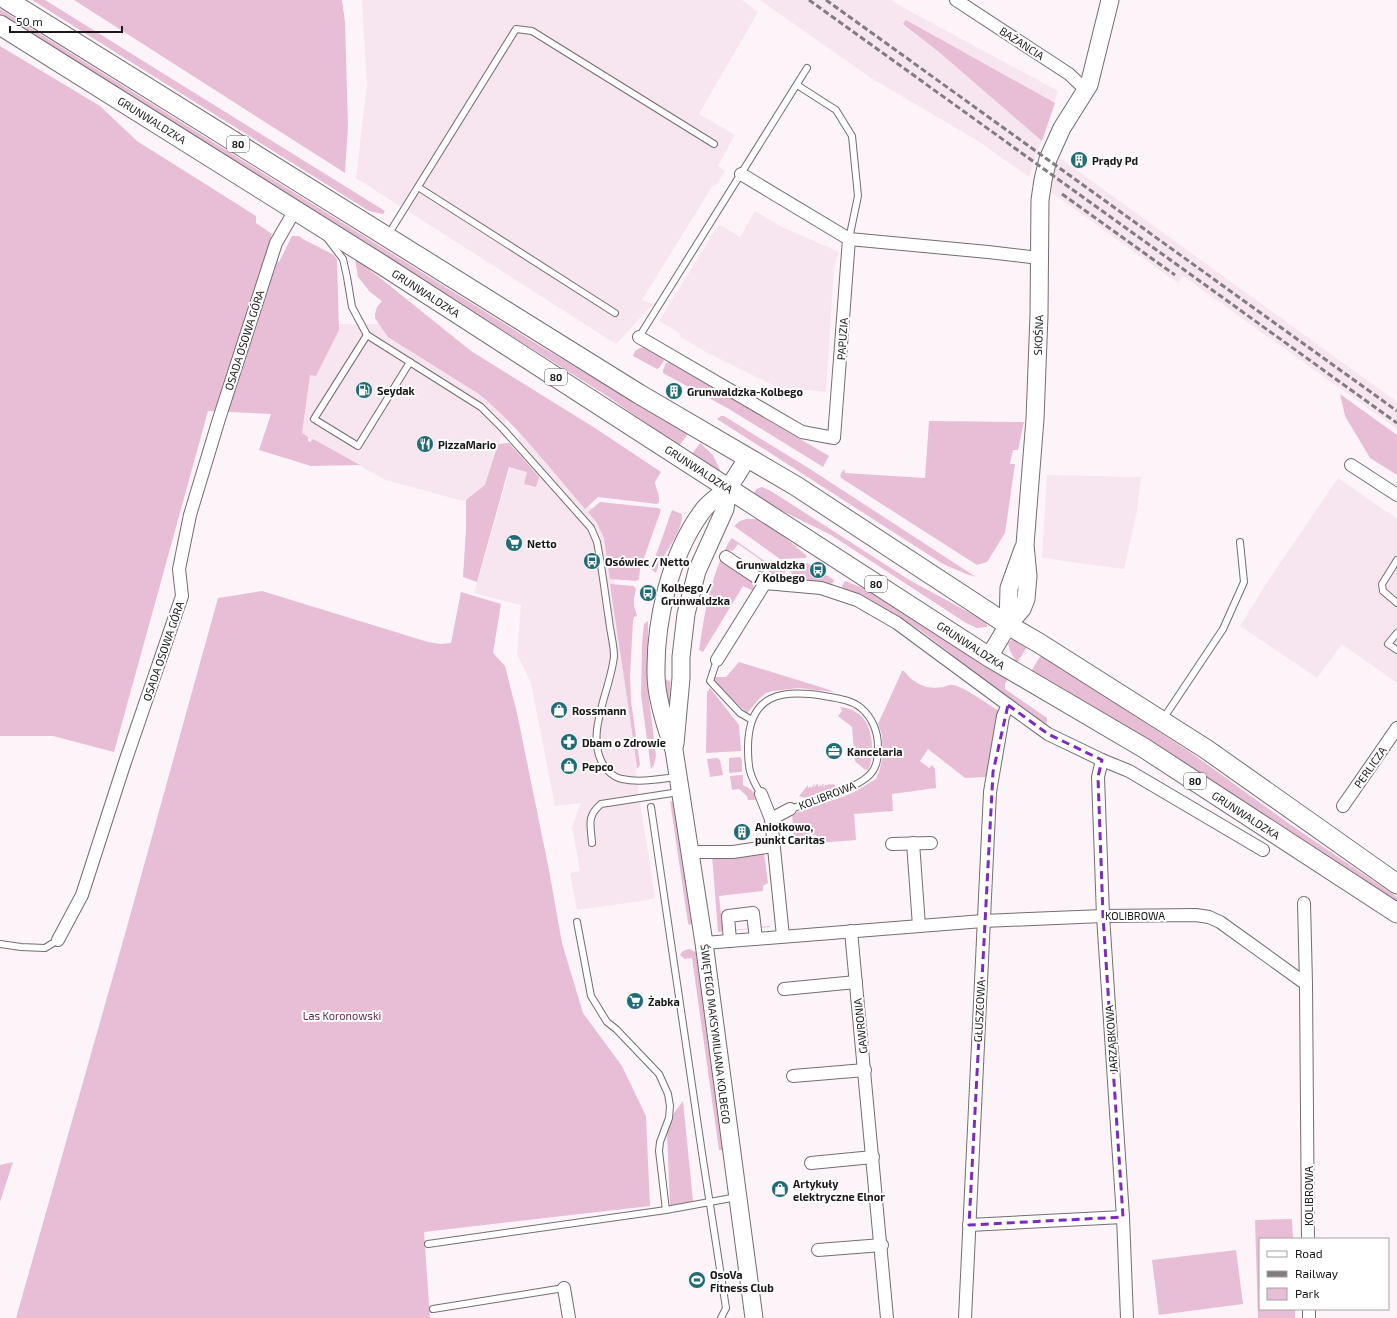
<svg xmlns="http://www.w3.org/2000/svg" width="1397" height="1318" font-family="'Exo 2',sans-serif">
	<rect width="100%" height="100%" fill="#fdf4f9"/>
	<g fill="#f7e5ef">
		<path d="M362 0H742L758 12 699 114 735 135 718 166 725 171 715 186 713 185 642 300 653 304 616 344 356 178 367 85Z"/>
		<path d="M760 0H891L906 9 1058 91 1029 177 978 141 871 78Z"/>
		<path d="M1060 158 1397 402V429L1183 276 1178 283 1048 190 1052 176Z"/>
		<path d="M755 211 782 227 839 252 834 267 826 392 807 390 797 397 706 352 679 336 681 334 659 321 719 224 740 237Z"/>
		<path d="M330 324H384L482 392 508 415 485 489 463 501 386 480 298 433 308 371Z"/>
		<path d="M521 431 594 511 610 542 639 795 655 898 642 901 577 910 570 873 580 871 572 827 581 803 555 806 531 683 517 654 521 605 474 593Z"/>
		<path d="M1047 475 1141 477 1137 511 1124 569 1042 558Z"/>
		<path d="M1338 478 1397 519V683L1342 644 1317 678 1240 626 1270 578Z"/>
	</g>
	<g fill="#e8bed7">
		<path d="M32 0H45L385 211 383 214 369 211Z"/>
		<path d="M74 0H342L345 22 348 126 345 173Z"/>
		<path d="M0 9 532 341 688 434 679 446 604 394 0 15Z"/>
		<path d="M906 20 1055 103 1042 141 939 52 903 24Z"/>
		<path d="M0 46 100 106 137 141 256 216V223L272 234 265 257 279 262 292 236H299L303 239 334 255 337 260 339 330 316 376 310 375 302 433 308 437V441L310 442 313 439 360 465 311 466 259 450 271 414 208 411 114 752 53 736H0Z"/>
		<path d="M355 259 379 277 471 351 595 428 661 472 655 482C656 490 660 494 659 502L657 504 598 497 585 509C551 470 519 427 479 394L388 337 375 318V314L377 307 382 301 370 292 358 277Z"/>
		<path d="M640 348H645L663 359 664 361 659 368 657 369 633 356 635 351Z"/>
		<path d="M669 362 829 456 823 467 729 409 663 373V370L666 363Z"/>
		<path d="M1340 394 1397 435V475L1370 458 1345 416Z"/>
		<path d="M721 416H724L810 469 976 577 966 574 943 564 717 419Z"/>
		<path d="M929 421 1024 422 1018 450H1013L1010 464H1015L1005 533 989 559 987 562 977 565 841 478 840 475 844 469 845 473 925 478Z"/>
		<path d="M509 443 539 477 536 487 524 484 527 472 509 467 477 582 463 577 466 529V500L485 485 498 444Z"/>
		<path d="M700 443 713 455 720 470 719 472 692 454Z"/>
		<path d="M762 487 771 491 911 581 987 622V627L977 628 966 623 831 535 758 499 754 494C755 489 758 488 762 487Z"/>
		<path d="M600 502 658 508 661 510 640 569 639 579 636 581 610 579 604 538 597 523 588 512Z"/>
		<path d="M672 510 682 514C683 533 662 554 656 573L651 569Z"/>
		<path d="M746 519H759L776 530 807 556 806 558 780 559 734 526 740 521Z"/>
		<path d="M732 538 766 562 767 565 762 574 757 568 761 560 738 544 733 551 729 550 723 560 752 581 754 588 753 591 743 586 703 652 699 650C704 617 709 584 723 554 726 548 728 542 732 538Z"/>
		<path d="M807 563 834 580 833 583 830 584 825 582 799 580 792 574 787 564Z"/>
		<path d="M778 564C794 575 778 582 766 576L772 566Z"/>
		<path d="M845 581 873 592 1008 679 1005 684V689L1047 718V724C1035 717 1023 711 1013 703 982 680 954 655 924 633 899 615 871 601 843 588L842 586Z"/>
		<path d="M610 584 634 586 636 589 634 599V606L637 616 634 617 633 621 630 676 631 701 640 765 637 769C629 707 619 646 610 584Z"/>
		<path d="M262 591 428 642 440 644 451 643 461 592 501 604 493 653 505 666 517 713 548 865 562 943 583 1013 622 1066 646 1116 650 1206 424 1232 430 1318H16L125 934 218 598Z"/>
		<path d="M648 621V690L656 756 654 765 651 769 641 695 642 643 644 624Z"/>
		<path d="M1013 639 1027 647 1017 663 1010 651 1008 643Z"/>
		<path d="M1041 655 1190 752 1291 825 1397 897V902L1030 673Z"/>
		<path d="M739 662 830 690 834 692 799 688 773 691 766 693 759 699 747 713 719 686 712 677H726Z"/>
		<path d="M902 671H904C914 684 927 690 943 687 946 687 949 684 952 685 962 685 989 705 999 711L986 777 965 778 928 749 920 761 929 768 932 765 935 769 936 788 892 794 893 811 854 814 856 840 818 843 816 835 794 838 792 814 845 796 856 791 876 779 879 772 883 756 882 735 878 724Z"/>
		<path d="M665 679 669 681 670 679 674 737 666 707Z"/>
		<path d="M710 688 739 725 741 751 706 753 707 692Z"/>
		<path d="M840 707C849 708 857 711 863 718 873 729 875 756 868 770L864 769 855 761 852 727 838 716 842 711Z"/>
		<path d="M740 757 742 760V772L730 773 729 772V758Z"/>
		<path d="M717 758 720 760 723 775 710 777 707 759Z"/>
		<path d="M741 775H743V785C751 789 755 791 755 800H748L747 796 739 789 732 790 730 776Z"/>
		<path d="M814 784H815L813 787H814L817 784H818V787L821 784 820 787 823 784H824L823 786 824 787 825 785 833 784 837 787 805 798 799 796 808 785V788L812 785 810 787 811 788Z"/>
		<path d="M670 801 673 802 676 810 692 924 689 925 688 923Z"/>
		<path d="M754 853H764L768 883 763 886V891L719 896 723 931 770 926V927L718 932 712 855C729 858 737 859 754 853Z"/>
		<path d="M689 949 696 952 723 1150H719L692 958 685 959 680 955 683 951Z"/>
		<path d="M683 1101 693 1201 670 1206 667 1132 674 1113Z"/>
		<path d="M13 1162 0 1202V1165Z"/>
		<path d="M1292 1219 1293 1239H1260V1309H1295V1318H1258L1255 1220Z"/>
		<path d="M1236 1250 1243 1304 1159 1315 1152 1260Z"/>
	</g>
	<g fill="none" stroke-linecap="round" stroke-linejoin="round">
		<g stroke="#756d71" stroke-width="8">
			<g id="lane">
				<path d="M797 85 836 110 852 136 858 196 849 239"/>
				<path d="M418 187 615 313"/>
				<path d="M388 235 516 29 532 31 714 144"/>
				<path d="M327 238 343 259 347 277 352 307 367 335 481 407 503 429 591 528 597 542C602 568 605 594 609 620 610 631 614 645 614 656 611 691 581 739 607 770 611 774 616 778 622 779 640 783 659 779 677 777"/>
				<path d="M367 335 314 419 358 446 410 362"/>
				<path d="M639 337 807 68"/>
				<path d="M1397 560 1382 584 1383 591 1397 603"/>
				<path d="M1397 633 1388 644 1397 650"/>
				<path d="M717 660 710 681 740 713 752 720"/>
				<path d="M1163 719 1223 629 1244 582 1240 542"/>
				<path d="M761 794C749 775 748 768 748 746 749 694 781 689 824 696 836 698 852 700 861 708 872 717 878 732 878 746 878 759 877 770 866 778 850 791 811 802 790 809"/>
				<path d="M651 807 702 1153 726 1308 721 1318"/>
				<path d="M592 843C591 825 586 817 601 804L679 792"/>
				<path d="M577 922 591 996 607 1022 616 1029 659 1074 668 1094 670 1106 669 1118 660 1142 659 1151 666 1210"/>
				<path d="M0 944 21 947 45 948 58 940"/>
				<path d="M428 1244 666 1210 737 1197"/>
				<path d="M433 1309 564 1288"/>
			</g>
		</g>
		<g stroke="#756d71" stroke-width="14">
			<g id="street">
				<path d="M956 0 1069 74 1086 90"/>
				<path d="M741 174 849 239 988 252 1039 258"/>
				<path d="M639 337 802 432 834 438 849 239"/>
				<path d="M1351 465 1397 495"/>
				<path d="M726 557 765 583"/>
				<path d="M717 660 765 583 821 588 857 600 897 623 1008 705 1048 734 1102 760 1129 771 1263 850"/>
				<path d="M1102 760 1098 777 1103 916 1123 1217 1127 1318"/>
				<path d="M761 794 771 819 783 936"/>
				<path d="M1343 806 1397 728"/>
				<path d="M771 819 790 809"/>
				<path d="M913 843 919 926"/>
				<path d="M892 844 931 843"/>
				<path d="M690 852H733L773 846"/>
				<path d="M1304 903 1306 984 1308 1239"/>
				<path d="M851 931 887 1318"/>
				<path d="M58 940 82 895 124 765 182 596 179 569 190 515 219 419 276 243 295 210"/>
				<path d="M730 941 728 916 753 913 756 939"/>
				<path d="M704 943 983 921 1103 916 1196 915 1209 917 1220 922 1306 984"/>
				<path d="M784 989 856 982"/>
				<path d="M793 1076 865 1070"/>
				<path d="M811 1163 873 1157"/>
				<path d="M969 1225 1123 1217"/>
				<path d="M818 1250 882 1245"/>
				<path d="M564 1288 569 1318"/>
				<path d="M1309 1309V1318"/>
				<path d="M965 1318 990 792 1003 716 1008 705"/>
			</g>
		</g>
		<g stroke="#756d71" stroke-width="19">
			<g id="secondary">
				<path d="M747 458C741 468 735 480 727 488 719 497 708 502 701 513 670 556 655 621 656 674 656 698 666 728 674 750L704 943 754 1318"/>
				<path d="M1008 625 1009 588 1023 549"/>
				<path d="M989 657 1008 625 1022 609 1026 599 1028 576 1025 545 1035 419 1039 315 1040 200 1043 180 1048 159 1062 128 1089 85 1110 0"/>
				<path d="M675 744 681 678V657L686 614 697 571 725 509 728 488"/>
			</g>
		</g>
		<g stroke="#756d71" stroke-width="21">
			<g id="primary">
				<path d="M7 0 639 394 796 486 1008 625 1039 643 1206 749 1397 884"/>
				<path d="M0 25 384 266 989 657 1144 748 1397 913"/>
			</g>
		</g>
		<use href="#lane" stroke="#fff" stroke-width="6"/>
		<use href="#street" stroke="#fff" stroke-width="12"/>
		<use href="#secondary" stroke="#fff" stroke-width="17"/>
		<use href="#primary" stroke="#fff" stroke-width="19"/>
		<g stroke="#827c80" stroke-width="3" stroke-dasharray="6 3" stroke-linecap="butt">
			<path d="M809 0 1397 423"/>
			<path d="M826 0 1397 411"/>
			<path d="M1062 194 1175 275"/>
		</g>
	</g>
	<path fill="none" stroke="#7b2cbf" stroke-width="3" stroke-dasharray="8 5" stroke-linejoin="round" d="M1008 705 1048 734 1102 760 1098 777 1103 916 1123 1217 969 1225 993 772Z"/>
	<defs>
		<g id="building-disc" transform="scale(0.9)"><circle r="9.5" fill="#216c74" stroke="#fff"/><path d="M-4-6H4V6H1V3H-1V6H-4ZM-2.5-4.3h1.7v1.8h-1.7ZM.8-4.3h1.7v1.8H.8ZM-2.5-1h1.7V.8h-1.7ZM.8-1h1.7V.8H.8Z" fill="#fff"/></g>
		<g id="fuel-disc" transform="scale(0.9)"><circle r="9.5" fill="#216c74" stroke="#fff"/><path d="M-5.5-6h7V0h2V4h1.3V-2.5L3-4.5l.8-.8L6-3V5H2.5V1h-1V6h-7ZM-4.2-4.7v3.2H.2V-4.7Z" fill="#fff"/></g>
		<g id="restaurant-disc" transform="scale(0.9)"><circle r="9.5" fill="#216c74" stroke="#fff"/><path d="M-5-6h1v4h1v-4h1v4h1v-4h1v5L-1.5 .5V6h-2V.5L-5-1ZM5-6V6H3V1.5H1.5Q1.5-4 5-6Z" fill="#fff"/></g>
		<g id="supermarket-disc" transform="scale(0.9)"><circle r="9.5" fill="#216c74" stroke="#fff"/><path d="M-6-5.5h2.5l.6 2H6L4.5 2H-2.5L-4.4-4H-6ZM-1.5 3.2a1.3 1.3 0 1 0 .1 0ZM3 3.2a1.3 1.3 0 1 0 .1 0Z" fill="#fff"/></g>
		<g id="bus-disc" transform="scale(0.9)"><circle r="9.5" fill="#216c74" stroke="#fff"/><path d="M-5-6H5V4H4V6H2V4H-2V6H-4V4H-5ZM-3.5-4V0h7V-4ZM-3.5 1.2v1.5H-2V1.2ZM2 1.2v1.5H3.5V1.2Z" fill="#fff"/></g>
		<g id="shop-disc" transform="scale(0.9)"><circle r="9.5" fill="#216c74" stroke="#fff"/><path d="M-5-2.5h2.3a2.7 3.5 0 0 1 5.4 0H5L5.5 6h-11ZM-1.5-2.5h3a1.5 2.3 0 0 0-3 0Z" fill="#fff"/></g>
		<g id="pharmacy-disc" transform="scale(0.9)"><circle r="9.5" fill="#216c74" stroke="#fff"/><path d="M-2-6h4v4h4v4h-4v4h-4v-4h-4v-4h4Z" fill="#fff"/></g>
		<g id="office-disc" transform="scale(0.9)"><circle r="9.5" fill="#216c74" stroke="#fff"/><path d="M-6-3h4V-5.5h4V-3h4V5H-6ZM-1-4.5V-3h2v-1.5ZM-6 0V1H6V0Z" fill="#fff"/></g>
		<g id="stadium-disc" transform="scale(0.9)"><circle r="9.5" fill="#216c74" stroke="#fff"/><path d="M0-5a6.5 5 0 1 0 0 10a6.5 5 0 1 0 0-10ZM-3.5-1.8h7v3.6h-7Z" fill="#fff"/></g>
	</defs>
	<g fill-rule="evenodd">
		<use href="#building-disc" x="1079" y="160"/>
		<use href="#fuel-disc" x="364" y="390"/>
		<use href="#building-disc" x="674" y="391"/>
		<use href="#restaurant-disc" x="425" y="444"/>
		<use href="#supermarket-disc" x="514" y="543"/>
		<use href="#bus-disc" x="592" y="561"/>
		<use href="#bus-disc" x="818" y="570"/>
		<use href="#bus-disc" x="648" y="593"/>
		<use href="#shop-disc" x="559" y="710"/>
		<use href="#pharmacy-disc" x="569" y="742"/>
		<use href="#office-disc" x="834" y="751"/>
		<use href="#shop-disc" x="569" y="766"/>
		<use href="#building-disc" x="742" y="832"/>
		<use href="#supermarket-disc" x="635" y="1001"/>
		<use href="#shop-disc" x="780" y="1189"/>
		<use href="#stadium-disc" x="697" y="1280"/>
	</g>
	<g text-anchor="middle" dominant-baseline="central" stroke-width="4" stroke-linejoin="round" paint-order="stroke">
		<g fill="#fff" stroke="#5f5d5f" stroke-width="1">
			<rect x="227" y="136" width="22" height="16" rx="3"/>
			<rect x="545" y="369" width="22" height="16" rx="3"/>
			<rect x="865" y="576" width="22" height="16" rx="3"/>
			<rect x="1184" y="773" width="22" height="16" rx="3"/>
		</g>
		<g font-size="10" font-weight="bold" fill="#1b181a">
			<text x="238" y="144">80</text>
			<text x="556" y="377">80</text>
			<text x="876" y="584">80</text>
			<text x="1195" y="781">80</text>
		</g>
		<g font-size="11" fill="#1b181a" stroke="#fff">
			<text transform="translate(1022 43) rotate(33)">BAŻANCIA</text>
			<text transform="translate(152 120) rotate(32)">GRUNWALDZKA</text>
			<text transform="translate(426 293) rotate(33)">GRUNWALDZKA</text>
			<text transform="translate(1038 335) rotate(-88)">SKOŚNA</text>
			<text transform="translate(842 339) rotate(-86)">PAPUZIA</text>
			<text transform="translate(244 340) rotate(-72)">OSADA OSOWA GÓRA</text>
			<text transform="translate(699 469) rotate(33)">GRUNWALDZKA</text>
			<text transform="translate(971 645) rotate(33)">GRUNWALDZKA</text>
			<text transform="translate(163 651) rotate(-71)">OSADA OSOWA GÓRA</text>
			<text transform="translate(1370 767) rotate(-55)">PERLICZA</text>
			<text transform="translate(827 795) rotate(-21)">KOLIBROWA</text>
			<text transform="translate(1246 815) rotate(33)">GRUNWALDZKA</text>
			<text x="1135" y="915">KOLIBROWA</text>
			<text transform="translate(979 1011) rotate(-87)">GŁUSZCOWA</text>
			<text transform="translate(860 1026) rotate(-96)">GAWRONIA</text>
			<text transform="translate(716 1034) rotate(83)">ŚWIĘTEGO MAKSYMILIANA KOLBEGO</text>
			<text transform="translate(1111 1039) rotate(-94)">JARZĄBKOWA</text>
			<text transform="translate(1308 1196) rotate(-90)">KOLIBROWA</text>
		</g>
		<g font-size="11" font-weight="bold" fill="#1b181a" stroke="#fff" text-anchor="start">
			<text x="1092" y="160">Prądy Pd</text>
			<text x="377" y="390">Seydak</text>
			<text x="687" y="391">Grunwaldzka-Kolbego</text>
			<text x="438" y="444">PizzaMario</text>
			<text x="527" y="543">Netto</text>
			<text x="605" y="561">Osówiec / Netto</text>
			<text x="805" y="564" text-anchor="end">Grunwaldzka<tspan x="805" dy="13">/ Kolbego</tspan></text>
			<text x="661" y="587">Kolbego /<tspan x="661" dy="13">Grunwaldzka</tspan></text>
			<text x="572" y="710">Rossmann</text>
			<text x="582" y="742">Dbam o Zdrowie</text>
			<text x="847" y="751">Kancelaria</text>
			<text x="582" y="766">Pepco</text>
			<text x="755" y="826">Aniołkowo,<tspan x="755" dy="13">punkt Caritas</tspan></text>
			<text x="648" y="1001">Żabka</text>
			<text x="793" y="1183">Artykuły<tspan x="793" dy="13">elektryczne Elnor</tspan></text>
			<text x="710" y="1274">OsoVa<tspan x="710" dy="13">Fitness Club</tspan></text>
		</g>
		<g font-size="11" fill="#64254f" stroke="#fff">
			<text x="342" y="1015">Las Koronowski</text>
		</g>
	</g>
	<rect x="1259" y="1238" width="130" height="72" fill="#ffffff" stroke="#a4a3a3"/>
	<rect x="1267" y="1251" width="20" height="6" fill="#ffffff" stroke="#a4a3a3"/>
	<text x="1295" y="1258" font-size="12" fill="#1b181a">Road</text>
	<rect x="1267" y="1271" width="20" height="6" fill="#827c80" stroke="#a4a3a3"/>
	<text x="1295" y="1278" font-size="12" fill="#1b181a">Railway</text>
	<rect x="1267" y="1288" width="20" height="12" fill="#e8bed7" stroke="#a4a3a3"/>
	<text x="1295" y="1298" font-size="12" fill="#1b181a">Park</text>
	<path d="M10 26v6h112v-6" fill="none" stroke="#1b181a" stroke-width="2"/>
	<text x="16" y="26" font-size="12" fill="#1b181a" stroke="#ffffff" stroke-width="3" paint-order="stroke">50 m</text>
</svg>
